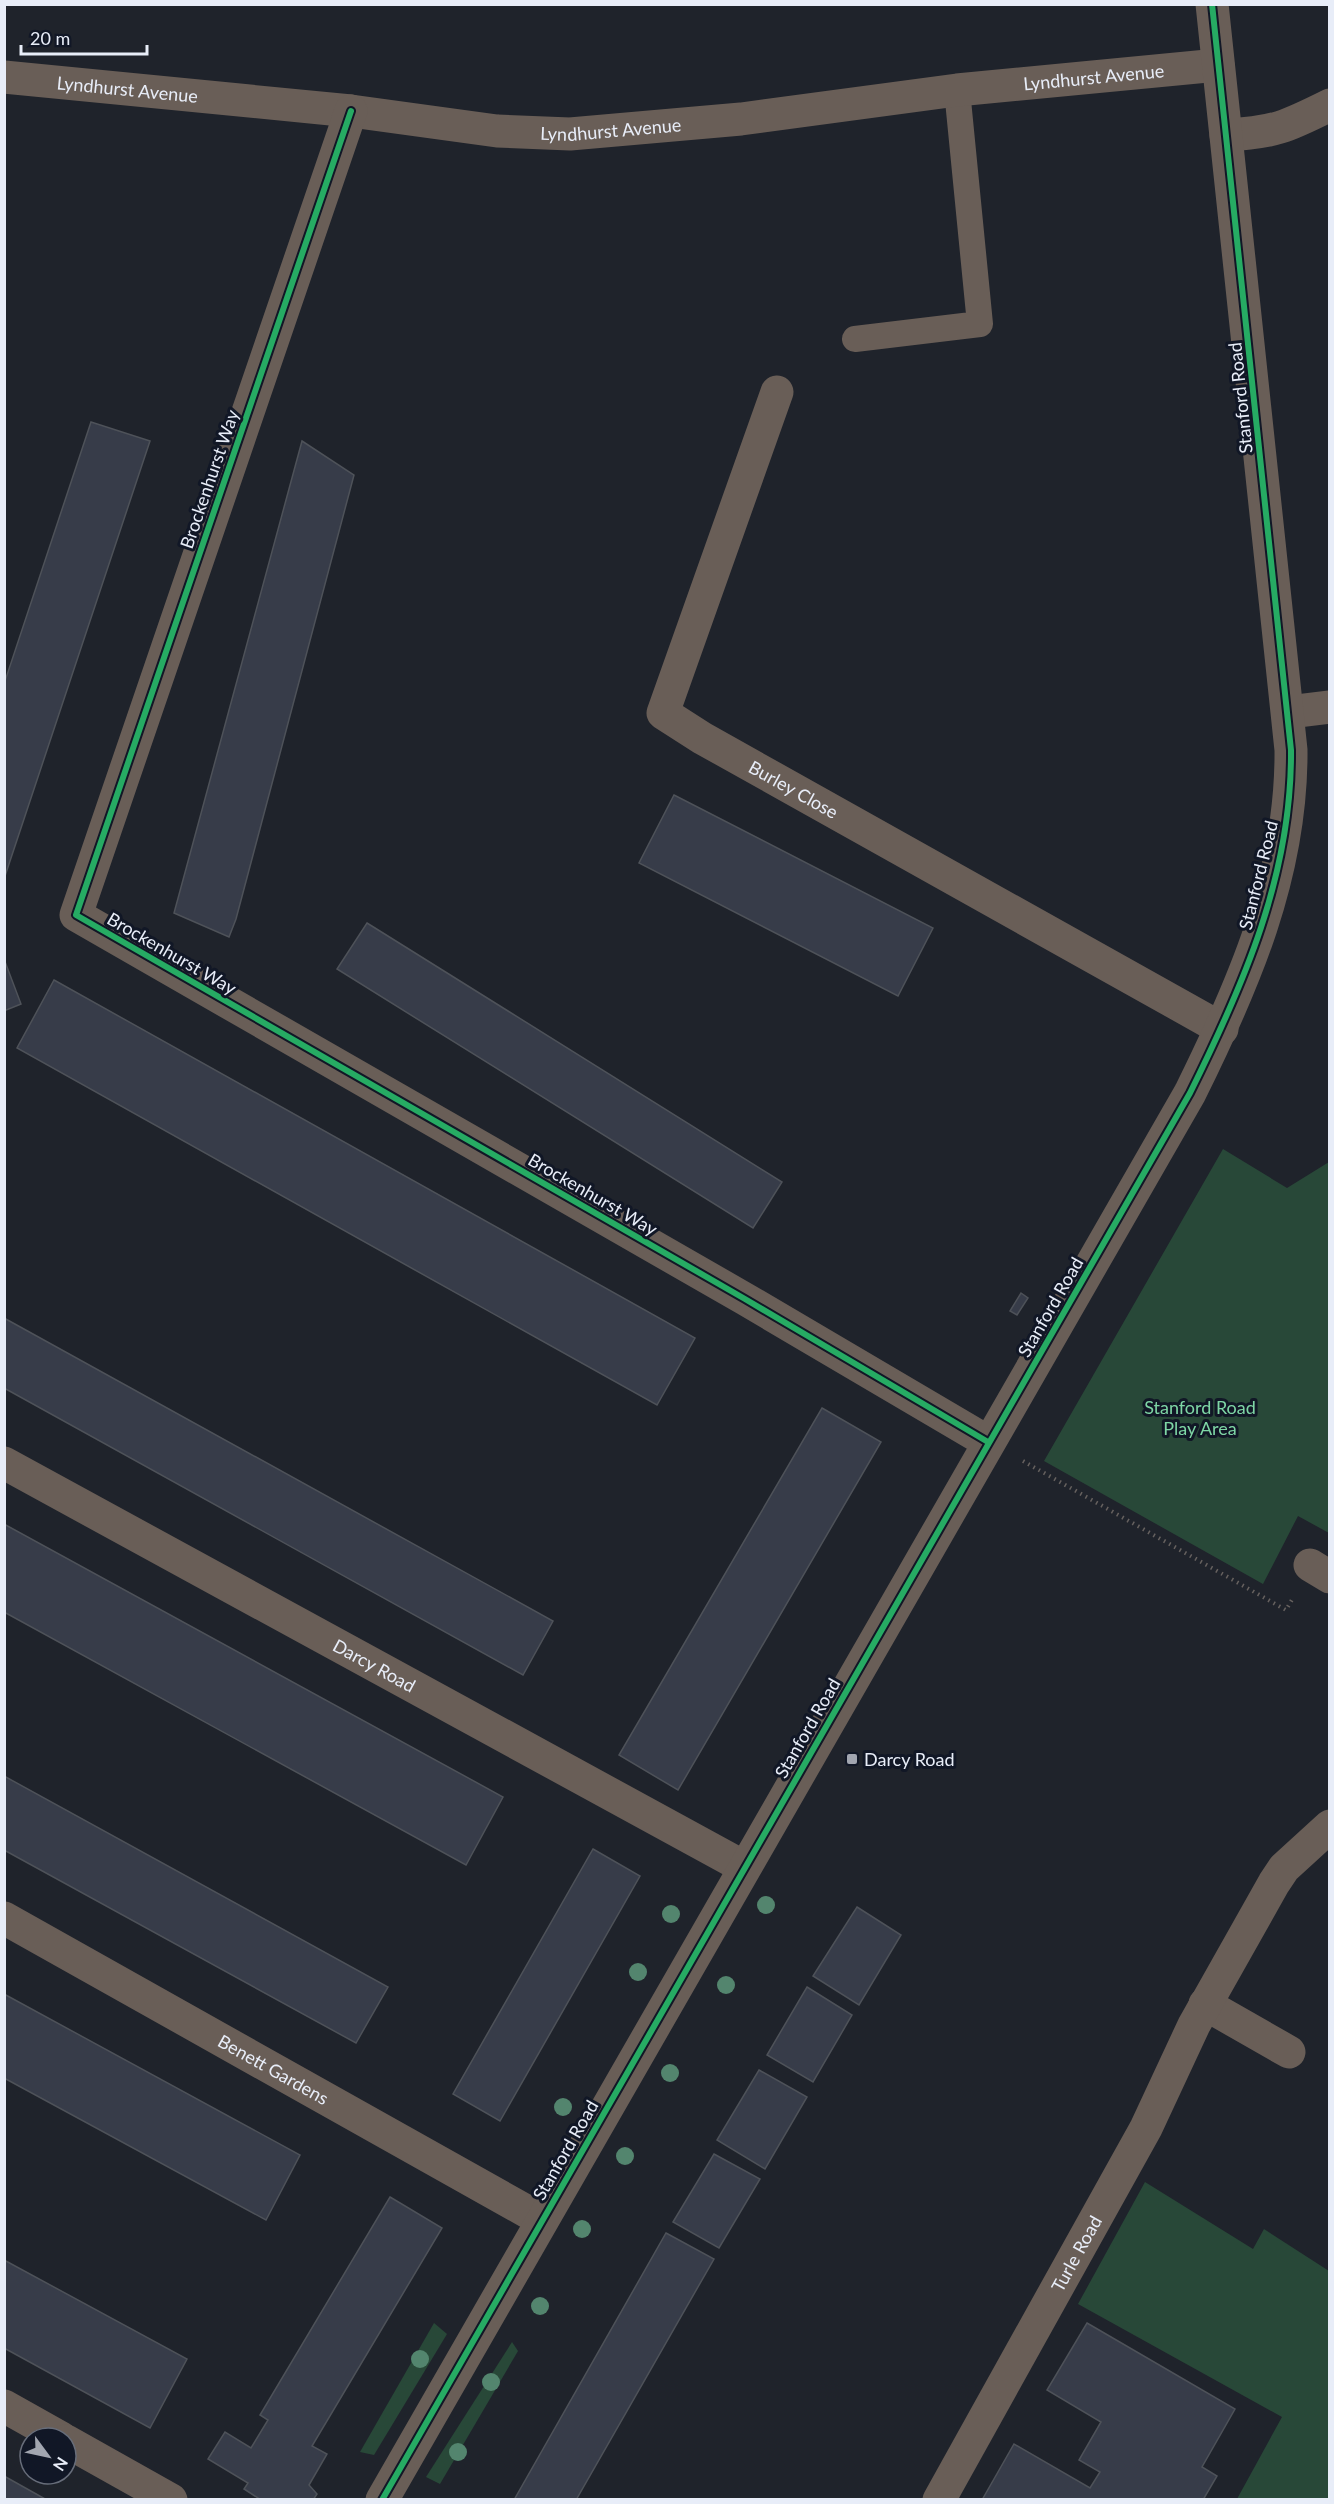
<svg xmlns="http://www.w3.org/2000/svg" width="1334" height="2504" font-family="Lato,sans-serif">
	<rect width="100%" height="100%" fill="#1f232b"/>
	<g fill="#284838">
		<path d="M1223 1149 1287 1188 1329 1162V1533L1298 1516 1263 1584 1044 1461Z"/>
		<path d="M1145 2182 1253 2249 1264 2229 1329 2271V2499H1237L1282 2417 1078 2304Z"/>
		<path d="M434 2323 447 2334 374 2455 360 2452Z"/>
		<path d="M512 2342 518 2351 440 2484 426 2477Z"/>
	</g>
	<g fill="#373c49" stroke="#4e5259" stroke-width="1.5">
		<path d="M91 422 150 441 4 879V684Z"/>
		<path d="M302 441 354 475 236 919 229 937 174 913Z"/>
		<path d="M674 795 933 928 898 996 639 863Z"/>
		<path d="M367 923 782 1182 753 1228 337 969Z"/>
		<path d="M4 959 21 1004 4 1011Z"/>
		<path d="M54 980 695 1338 657 1405 17 1048Z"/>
		<path d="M1021 1293 1028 1298 1017 1315 1010 1311Z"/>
		<path d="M4 1318 553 1621 523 1675 4 1388Z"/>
		<path d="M822 1408 881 1442 678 1790 619 1755Z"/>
		<path d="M4 1524 503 1797 466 1865 4 1612Z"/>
		<path d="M4 1776 388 1987 356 2043 4 1850Z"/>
		<path d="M593 1849 640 1876 500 2121 453 2094Z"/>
		<path d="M857 1907 901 1935 859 2005 813 1976Z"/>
		<path d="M807 1987 852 2015 813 2082 767 2055Z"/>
		<path d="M4 1994 300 2155 266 2220 4 2078Z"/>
		<path d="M759 2070 807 2097 765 2169 717 2140Z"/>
		<path d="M714 2154 760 2179 719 2248 673 2222Z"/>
		<path d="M390 2197 442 2228 312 2446 327 2454 309 2485 317 2494 313 2500H261L244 2489 248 2483 208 2459 225 2432 251 2448 268 2420 260 2415Z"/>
		<path d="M666 2233 714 2259 576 2500H514Z"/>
		<path d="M4 2260 187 2359 150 2428 4 2348Z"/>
		<path d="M1087 2323 1235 2409 1202 2467 1217 2476 1203 2500H982L1014 2444 1090 2488 1100 2472 1079 2460 1101 2422 1047 2390Z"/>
		<path d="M4 2476 47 2500H4Z"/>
	</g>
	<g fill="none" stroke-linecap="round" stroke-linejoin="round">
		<path stroke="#66615f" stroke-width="4" stroke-dasharray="1.5 4.5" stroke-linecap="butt" d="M1023 1461 1286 1610 1293 1598"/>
		<path stroke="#695e57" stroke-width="26" d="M855 339 980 324 957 90"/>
		<g stroke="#695e57" stroke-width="33">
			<path id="s1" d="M4 77 351 111 497 131 570 134 741 119 957 90 1218 65"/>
			<path d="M351 111 76 915 745 1299 988 1442"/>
			<path d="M1226 135C1274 133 1288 126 1330 105"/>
			<path id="s2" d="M777 392 663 713 702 738 1222 1029"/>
			<path d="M1289 712 1330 707"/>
			<path id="s3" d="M4 1463 744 1867"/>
			<path d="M1310 1565 1330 1577"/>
			<path id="s4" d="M4 1918 542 2220"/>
			<path d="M1205 2004 1289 2052"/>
			<path d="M4 2406 61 2438"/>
			<path d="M66 2441 171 2500"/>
			<path d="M382 2500 1190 1093C1244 984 1292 874 1291 750L1212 4"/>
			<path id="s5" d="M939 2500 1146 2128 1194 2025 1274 1883 1284 1868 1330 1826"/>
		</g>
		<g stroke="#111726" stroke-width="10">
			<g id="cycleway">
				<path d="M351 111 76 915 745 1299 988 1442"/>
				<path d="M382 2500 1190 1093C1244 984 1292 874 1291 750L1212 4"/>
			</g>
		</g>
		<use href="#cycleway" stroke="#26ab63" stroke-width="6"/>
	</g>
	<g fill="#53856e">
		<circle cx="766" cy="1905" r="9"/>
		<circle cx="671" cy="1914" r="9"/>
		<circle cx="638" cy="1972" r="9"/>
		<circle cx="726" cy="1985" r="9"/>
		<circle cx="670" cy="2073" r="9"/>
		<circle cx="563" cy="2107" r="9"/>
		<circle cx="625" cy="2156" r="9"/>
		<circle cx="582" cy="2229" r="9"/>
		<circle cx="540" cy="2306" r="9"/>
		<circle cx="420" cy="2359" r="9"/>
		<circle cx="491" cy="2382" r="9"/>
		<circle cx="458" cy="2452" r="9"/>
	</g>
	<rect fill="#a2a6b0" stroke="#111726" stroke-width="2" x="846" y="1753" width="12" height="12" rx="3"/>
	<g text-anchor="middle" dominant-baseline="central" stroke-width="6" stroke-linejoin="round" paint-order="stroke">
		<g font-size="18" fill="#e8edf8" stroke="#111726">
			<text stroke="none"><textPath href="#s1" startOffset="1096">Lyndhurst Avenue</textPath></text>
			<text stroke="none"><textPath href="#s1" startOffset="124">Lyndhurst Avenue</textPath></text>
			<text stroke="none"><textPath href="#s1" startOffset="610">Lyndhurst Avenue</textPath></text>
			<text transform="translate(1240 398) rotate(-96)">Stanford Road</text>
			<text transform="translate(209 479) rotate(-71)">Brockenhurst Way</text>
			<text stroke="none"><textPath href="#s2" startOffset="492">Burley Close</textPath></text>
			<text transform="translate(1258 875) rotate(-76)">Stanford Road</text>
			<text transform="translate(172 953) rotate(30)">Brockenhurst Way</text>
			<text transform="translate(593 1194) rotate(30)">Brockenhurst Way</text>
			<text transform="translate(1050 1307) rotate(-60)">Stanford Road</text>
			<text stroke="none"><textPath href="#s3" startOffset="422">Darcy Road</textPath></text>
			<text transform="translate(807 1728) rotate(-60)">Stanford Road</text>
			<text stroke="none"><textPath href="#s4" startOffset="309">Benett Gardens</textPath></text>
			<text transform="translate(565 2150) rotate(-60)">Stanford Road</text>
			<text stroke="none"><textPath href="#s5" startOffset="282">Turle Road</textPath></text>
		</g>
		<g font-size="18" fill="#7ed6a5" stroke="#111726">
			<text x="1200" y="1407">Stanford Road<tspan x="1200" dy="21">Play Area</tspan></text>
		</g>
		<g font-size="18" fill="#e8edf8" stroke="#111726" text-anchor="start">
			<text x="864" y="1759">Darcy Road</text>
		</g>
	</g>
	<rect width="1334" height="2504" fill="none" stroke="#e8edf8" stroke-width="12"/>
	<g transform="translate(48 2456) rotate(123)"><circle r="28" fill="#111726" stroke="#676d7a" stroke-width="1.5"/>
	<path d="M0-4.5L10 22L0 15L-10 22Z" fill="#a2a6b0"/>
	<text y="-9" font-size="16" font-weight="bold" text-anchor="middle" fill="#e8edf8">N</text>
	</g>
	<path d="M21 45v9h126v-9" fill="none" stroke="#e8edf8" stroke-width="3"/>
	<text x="30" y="45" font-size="18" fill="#e8edf8" stroke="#111726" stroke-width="4.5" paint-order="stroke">20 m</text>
</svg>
